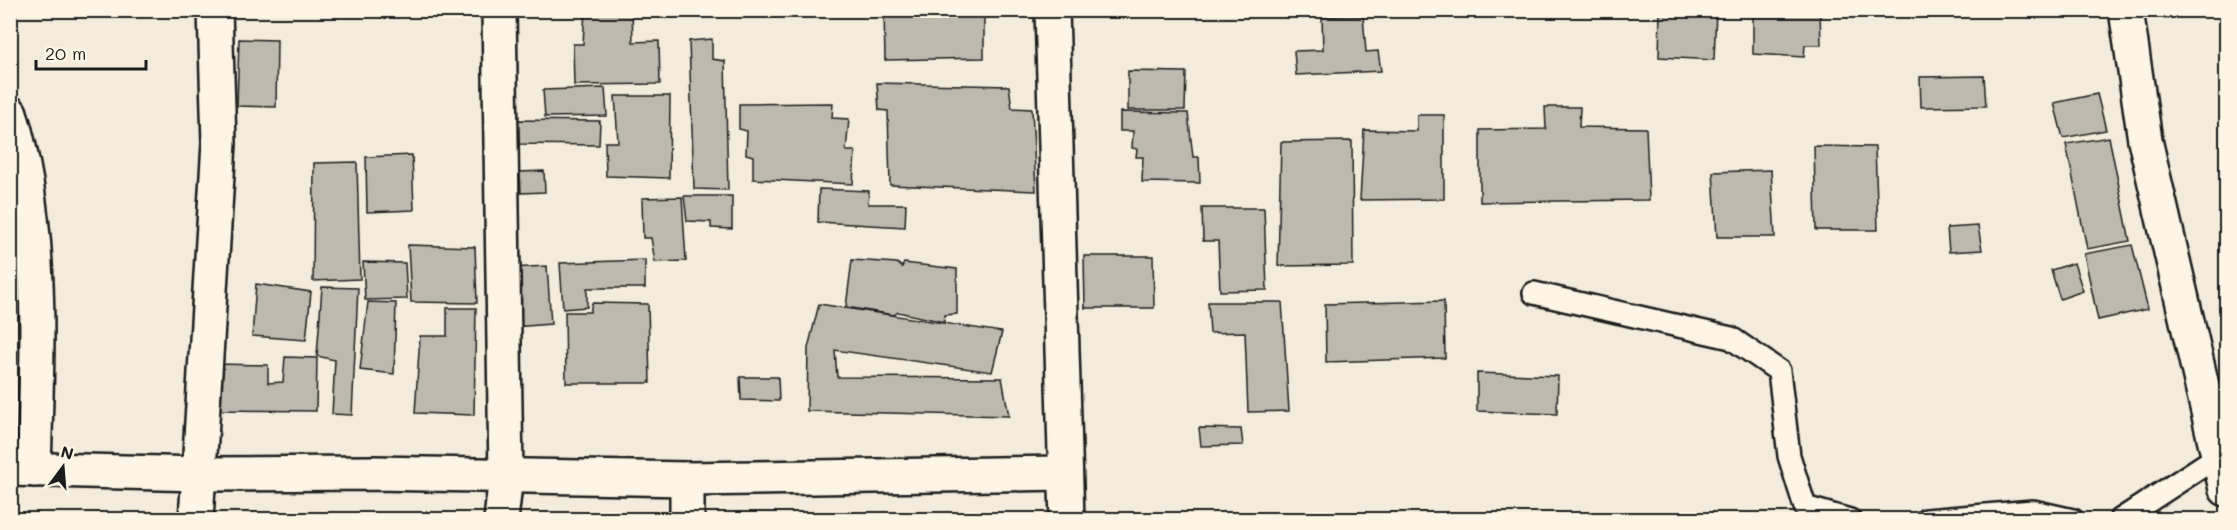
<svg xmlns="http://www.w3.org/2000/svg" width="2237" height="530" font-family="Mali,sans-serif">
	<rect width="100%" height="100%" fill="#f3ecdd"/>
	<filter id="ink" filterUnits="userSpaceOnUse"><feTurbulence type="fractalNoise" baseFrequency=".0167" numOctaves="2"/><feDisplacementMap in="SourceGraphic" scale="12" xChannelSelector="R" yChannelSelector="G"/><feConvolveMatrix kernelMatrix="1 2 1 2 8 2 1 2 1" color-interpolation-filters="sRGB"/></filter>
	<g filter="url(#ink)">
		<g fill="#beb9ae" stroke="#1c1c1c" stroke-width="1.5">
			<path d="M585 10H632L633 42 659 41 660 84 574 85 573 44H583Z"/>
			<path d="M884 10H984V58L885 60Z"/>
			<path d="M1326 10H1389V13L1326 15Z"/>
			<path d="M1660 10H1716L1714 60 1659 57Z"/>
			<path d="M1753 10H1820L1821 45H1805L1804 57 1753 54Z"/>
			<path d="M1363 16 1366 52 1378 51 1381 71 1296 75 1294 51 1323 50 1322 17Z"/>
			<path d="M239 39 277 40 276 107 237 106Z"/>
			<path d="M712 39V59L725 61 728 190 694 189 689 41Z"/>
			<path d="M1128 71 1186 72 1185 110H1128Z"/>
			<path d="M1984 76 1986 106 1921 107 1920 77Z"/>
			<path d="M877 83 1009 86 1012 108 1032 109 1036 191 890 185 888 111 879 110Z"/>
			<path d="M605 88 607 116 545 117 543 90Z"/>
			<path d="M2097 94 2106 130 2063 138 2054 103Z"/>
			<path d="M615 96H670L669 178 606 176 605 142H618Z"/>
			<path d="M833 103 832 118 849 119 846 151H855L853 184 753 179V156L746 154 747 131 739 129V104Z"/>
			<path d="M1545 107H1580L1579 127 1646 128 1649 200 1480 202V130L1546 129Z"/>
			<path d="M1120 112 1188 113 1193 157H1199L1200 183 1142 182 1143 157H1136L1137 149 1132 148 1133 131H1120Z"/>
			<path d="M1417 115H1444V199L1360 200 1364 130 1417 131Z"/>
			<path d="M515 120 600 121 599 145 515 144Z"/>
			<path d="M2109 137 2130 241 2087 249 2066 144Z"/>
			<path d="M1352 141 1353 265 1278 266 1281 142Z"/>
			<path d="M1814 146 1875 147 1878 230H1816Z"/>
			<path d="M412 155 414 210 367 212 366 157Z"/>
			<path d="M357 162 360 279 313 281 314 163Z"/>
			<path d="M1771 170 1775 237H1717L1713 172Z"/>
			<path d="M544 171 545 192 521 193 520 172Z"/>
			<path d="M819 189 869 191 868 204H906L905 227 818 222Z"/>
			<path d="M684 196H732V229L711 228V222L687 221Z"/>
			<path d="M682 197 686 261 655 262 651 238H643L642 198Z"/>
			<path d="M1202 208H1264L1267 290 1220 291 1218 241H1203Z"/>
			<path d="M1978 226 1982 250 1949 252 1947 228Z"/>
			<path d="M408 245 475 247 477 303 411 302Z"/>
			<path d="M2132 245 2148 309 2098 320 2084 254Z"/>
			<path d="M1084 256H1153L1154 308H1085Z"/>
			<path d="M645 260V288H587V307L563 309 560 263Z"/>
			<path d="M852 260 897 263 902 267 904 263 957 269V314L945 315 944 322 898 312 894 315 846 307Z"/>
			<path d="M363 262 405 263 407 299 365 300Z"/>
			<path d="M2074 263 2083 291 2060 299 2051 270Z"/>
			<path d="M547 266 551 324 514 327 511 268Z"/>
			<path d="M256 284 311 292 306 340 252 336Z"/>
			<path d="M322 287 358 288 352 415 332 414 335 360 317 356Z"/>
			<path d="M1444 301 1445 358 1326 362 1325 304Z"/>
			<path d="M368 302 396 303 394 374 360 370Z"/>
			<path d="M1208 302H1282L1289 411 1248 412 1245 332 1210 333Z"/>
			<path d="M592 303 648 304 650 383H566L565 312H590Z"/>
			<path d="M819 304 1002 332 992 372 835 350 837 377 1002 378 1009 416 807 411 808 348Z"/>
			<path d="M447 308H476L474 415 415 413 420 336H447Z"/>
			<path d="M285 357 317 358 316 411 216 410 217 364 268 365V383L283 382Z"/>
			<path d="M1477 373 1558 376 1557 414 1477 411Z"/>
			<path d="M740 377H778L779 401 741 400Z"/>
			<path d="M1199 428 1241 429 1243 445 1201 446Z"/>
		</g>
		<g fill="none" stroke-linecap="round" stroke-linejoin="round">
			<g stroke="#1c1c1c" stroke-width="26">
				<g id="lane">
					<path d="M1534 293 1731 338 1779 371 1789 456 1805 507 1850 520"/>
					<path d="M1926 520 2033 511 2073 520"/>
					<path d="M2120 520 2218 456"/>
				</g>
			</g>
			<g stroke="#1c1c1c" stroke-width="38">
				<g id="street">
					<path d="M499 10 506 475 501 520"/>
					<path d="M1052 10 1067 520"/>
					<path d="M2126 10 2145 140 2226 489"/>
					<path d="M10 113C45 229 37 351 34 470"/>
					<path d="M10 469 199 474 375 473 687 479 1064 473"/>
					<path d="M196 520 219 143 215 10"/>
					<path d="M687 520V479"/>
				</g>
			</g>
			<use href="#lane" stroke="#fcf5e5" stroke-width="21"/>
			<use href="#street" stroke="#fcf5e5" stroke-width="33"/>
		</g>
	</g>
	<rect width="2237" height="530" fill="none" stroke="#fcf5e5" stroke-width="36"/>
	<rect x="18" y="18" width="2201" height="494" fill="none" stroke="#1c1c1c" stroke-width="2" filter="url(#ink)"/>
	<g transform="translate(63 467) rotate(16)" stroke="#fcf5e5" stroke-width="4.5" paint-order="stroke">
	<path d="M0-4.5L10 22L0 15L-10 22Z" fill="#1c1c1c"/>
	<text y="-9" font-size="16" font-weight="bold" text-anchor="middle" fill="#1c1c1c">N</text>
	</g>
	<path d="M36 60v9h110v-9" fill="none" stroke="#1c1c1c" stroke-width="3"/>
	<text x="45" y="60" font-size="18" fill="#1c1c1c" stroke="#fcf5e5" stroke-width="4.5" paint-order="stroke">20 m</text>
</svg>
